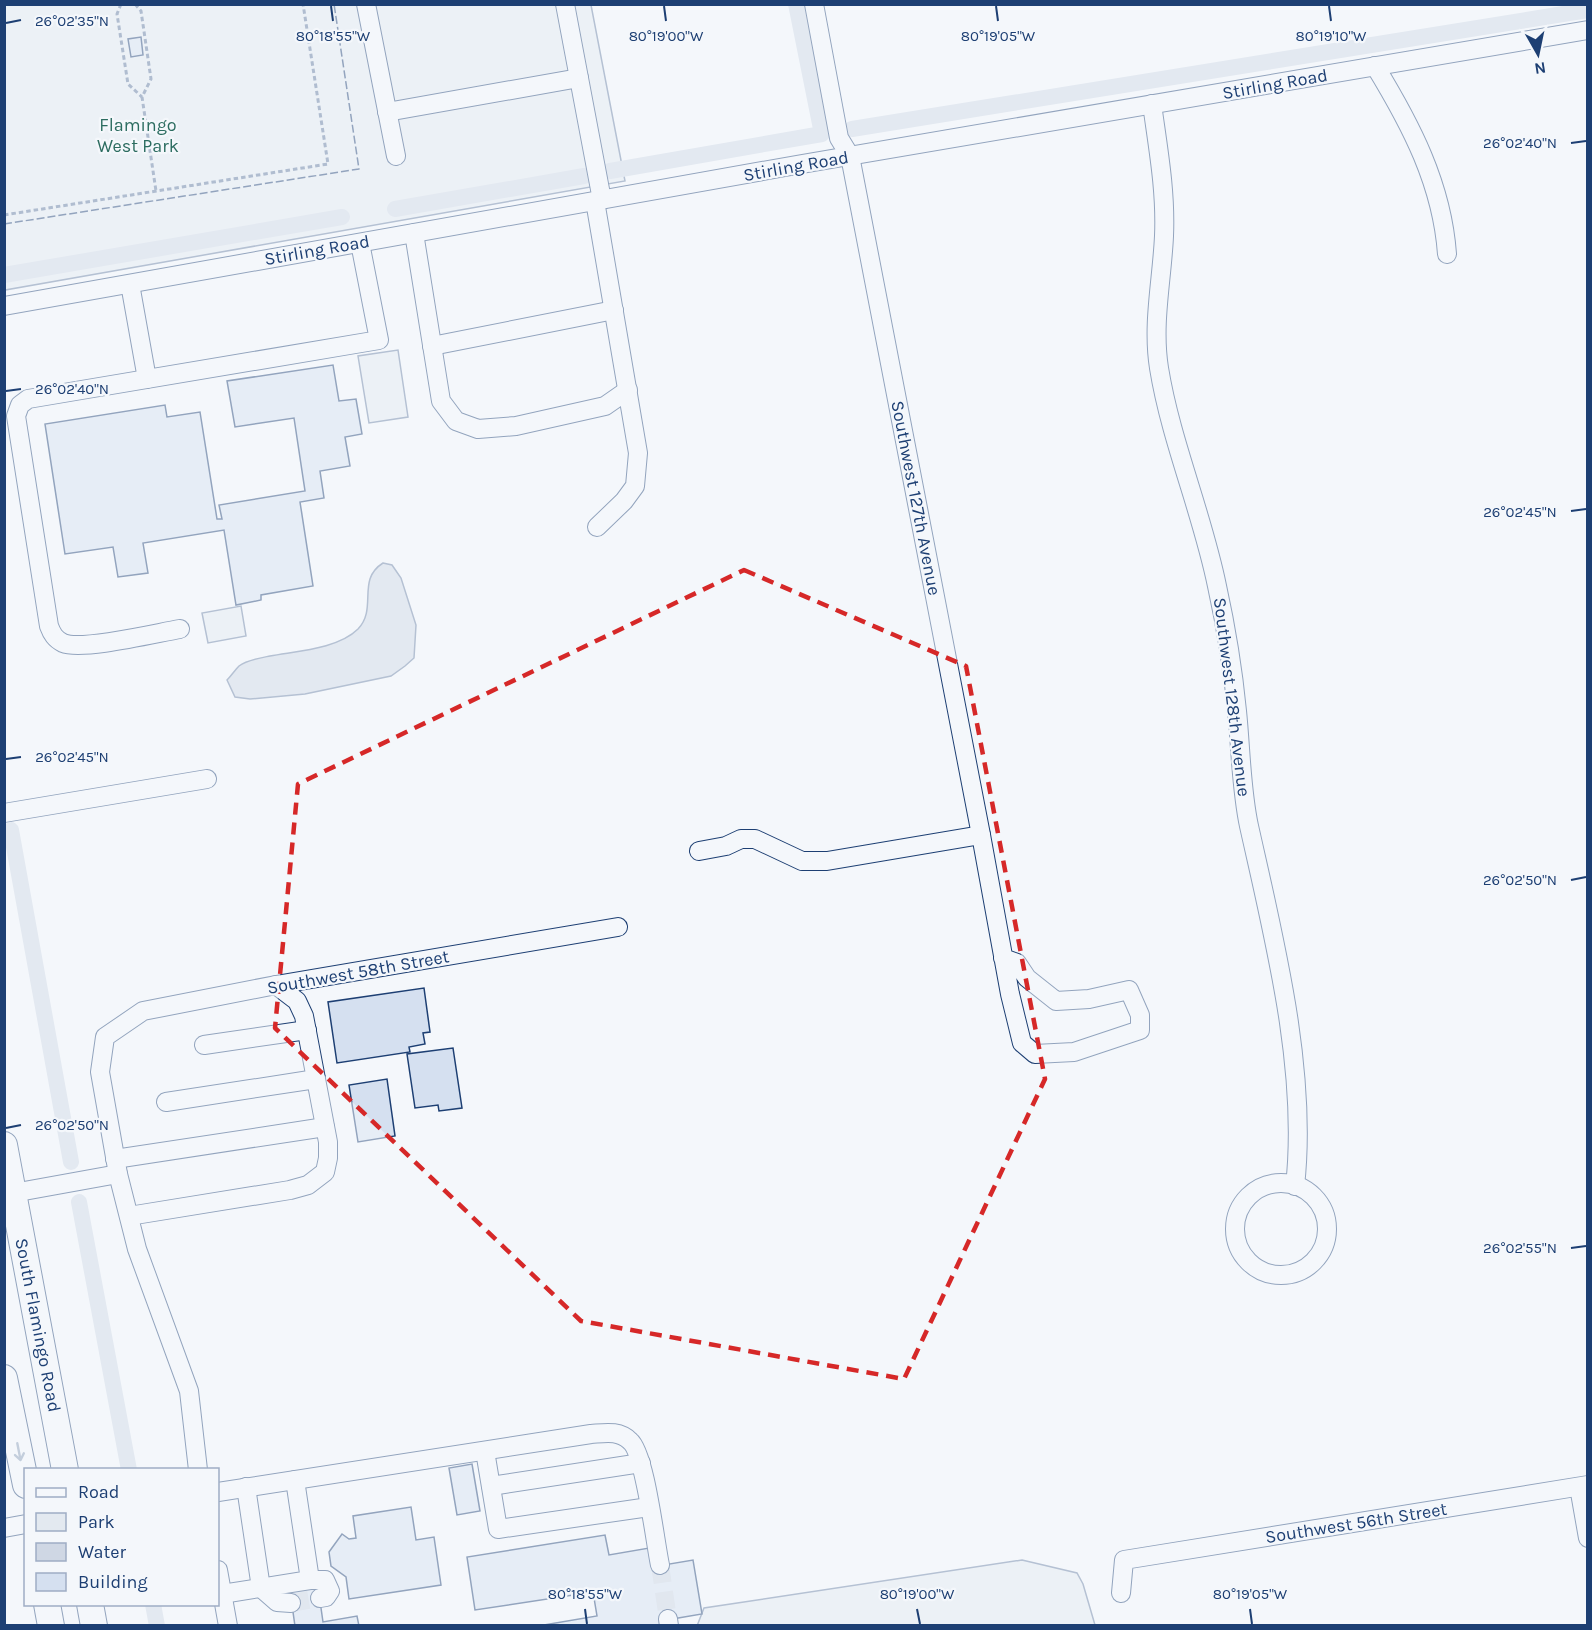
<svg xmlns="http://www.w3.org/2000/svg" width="1592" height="1630" font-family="Karla,sans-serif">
	<rect width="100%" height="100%" fill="#f4f7fb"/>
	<g fill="#e3e9f0" stroke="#687fa3" stroke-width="1.5">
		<path d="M5 5H591L625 181 5 290Z"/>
		<path d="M398 350 408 417 369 423 358 356Z"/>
		<path d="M241 606 246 636 208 643 202 613Z"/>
		<path d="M1022 1560 1077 1573 1083 1584 1095 1625 697 1626 704 1608Z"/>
	</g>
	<path fill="#cfd7e4" stroke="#687fa3" stroke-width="1.5" d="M383 563 392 565 401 578 416 625 414 658 405 666 391 676 305 694 250 699 235 697 227 680C231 676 235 670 239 666 247 660 260 658 270 656 296 651 338 649 358 629 378 608 356 580 383 563Z"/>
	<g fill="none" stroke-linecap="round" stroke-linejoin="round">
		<g stroke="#cfd7e4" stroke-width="16">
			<path d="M852 129 1588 10"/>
			<path d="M610 171 822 134 796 4"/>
			<path d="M395 209 584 176"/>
			<path d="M4 275 342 217"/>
			<path d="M11 830 71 1162"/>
			<path d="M79 1202 129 1470"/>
			<path d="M153 1604 157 1626"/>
		</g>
	</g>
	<g fill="#d5e0f0" stroke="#1d3f73" stroke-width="1.5">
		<path d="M141 37 143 55 131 57 128 39Z"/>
		<path d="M333 365 339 401 356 399 362 434 345 437 350 466 320 471 324 498 300 502 313 586 261 595V600L236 605 224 530 143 543 148 573 118 577 113 547 65 554 45 424 165 405 167 417 200 412 217 519H222L219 505 305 491 294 418 235 427 227 381Z"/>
		<path d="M424 988 430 1032 423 1033 425 1044 409 1047 410 1052 337 1063 328 1002Z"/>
		<path d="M453 1048 462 1108 439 1111 438 1105 415 1108 407 1054Z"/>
		<path d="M387 1079 395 1136 358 1142 349 1085Z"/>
		<path d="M472 1464 480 1511 457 1515 449 1468Z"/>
		<path d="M411 1507 416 1540 434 1537 441 1585 349 1599 346 1577 331 1566 329 1552 342 1534 349 1539 356 1538 353 1516Z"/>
		<path d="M605 1535 609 1555 649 1548 652 1567 693 1560 702 1614 661 1621V1626H538L597 1616 593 1592 475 1610 467 1557Z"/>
		<path d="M318 1587 323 1622 357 1616 359 1626H295L290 1591Z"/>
	</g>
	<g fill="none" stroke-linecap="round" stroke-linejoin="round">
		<g stroke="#c9d2e0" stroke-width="18" stroke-dasharray="18 9" stroke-linecap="butt">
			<path d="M660 1565 668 1619"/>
			<path d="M291 1603 320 1598"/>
		</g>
		<g stroke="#1d3f73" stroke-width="20">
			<g id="minor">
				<path d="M366 4 396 156"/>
				<path d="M565 4 602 200"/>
				<path d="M814 4 839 138 850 156 981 835 1010 994 1022 1043 1035 1054 1074 1052 1140 1030V1015L1129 990 1089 999 1056 1001 1027 978 1017 963 1003 958"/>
				<path d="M1375 66C1411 125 1442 184 1447 254"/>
				<path d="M1152 104C1158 148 1166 191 1164 236 1162 280 1152 324 1159 368 1171 442 1202 512 1217 586 1226 627 1233 670 1237 711 1241 750 1241 789 1249 826 1274 938 1308 1071 1295 1186"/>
				<path d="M387 112 579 78"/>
				<path d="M595 201 638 453 635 486 624 501 597 527"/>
				<path d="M414 233 441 401 456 421 478 429 516 426 605 406 628 390"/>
				<path d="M130 284 147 379"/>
				<path d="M4 306 802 164 1588 30"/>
				<path d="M432 346 614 310"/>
				<path d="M180 629C156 633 82 651 63 643 55 639 52 634 49 626L16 416 20 405 28 399 379 340 360 243"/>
				<path d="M4 813 207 779"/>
				<path d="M699 851 726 846 741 839H755L802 861H827L981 835"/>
				<path d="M204 1045 307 1030"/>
				<path d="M166 1102 316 1079"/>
				<path d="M115 1159 325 1127"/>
				<circle cx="1281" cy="1229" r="46"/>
				<path d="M13 1193 118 1174"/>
				<path d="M129 1216 290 1190 308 1185 325 1172 328 1158V1142L304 1016 297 1001 276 985"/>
				<path d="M485 1451 498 1529 649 1507"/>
				<path d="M198 1470 189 1391 137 1249 118 1174 100 1072 105 1037 143 1011 276 985 618 927"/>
				<path d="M491 1486 641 1463"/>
				<path d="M246 1487 261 1588 277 1602 291 1603"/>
				<path d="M1579 1487 1588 1538"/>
				<path d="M218 1492 591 1434C605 1433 619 1430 630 1441 645 1453 655 1542 660 1565"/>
				<path d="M4 1528 26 1524"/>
				<path d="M218 1570 228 1626"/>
				<path d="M310 1580H325L330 1591 326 1597 320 1598"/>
				<path d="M1121 1593 1124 1560 1588 1485"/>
				<path d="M222 1594 310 1580 295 1480"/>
				<path d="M668 1619 669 1626"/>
			</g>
		</g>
		<g stroke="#1d3f73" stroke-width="28">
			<g id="highway">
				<path d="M4 1145 65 1470"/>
				<path d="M4 1378 26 1485"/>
				<path d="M47 1604 51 1626"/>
				<path d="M90 1604 94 1626"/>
			</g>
		</g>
		<g stroke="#5e769c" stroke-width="3" stroke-dasharray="4.5 3" stroke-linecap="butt">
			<path d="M121 4 117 14 128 84 142 97"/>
			<path d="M135 4 141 11 151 79 142 97 156 191"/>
			<path d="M4 215 328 164 303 4"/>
		</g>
		<use href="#minor" stroke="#f4f7fb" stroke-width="18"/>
		<use href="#highway" stroke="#f4f7fb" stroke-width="26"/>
		<path stroke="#1d3f73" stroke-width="1.5" stroke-dasharray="8 3" stroke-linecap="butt" d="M4 224 359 169 334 4"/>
	</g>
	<defs><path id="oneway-shaft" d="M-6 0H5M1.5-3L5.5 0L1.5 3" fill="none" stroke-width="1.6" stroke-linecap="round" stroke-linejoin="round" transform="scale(1.5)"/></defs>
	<use stroke="#889bb7" href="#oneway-shaft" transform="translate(19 1452) rotate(79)"/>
	<path d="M0 0H1592V1630H0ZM744 570 966 666 1045 1079 904 1379 581 1321 275 1028 298 784Z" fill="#f4f7fb" fill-opacity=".55" fill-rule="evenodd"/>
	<path fill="none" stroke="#d62828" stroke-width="4.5" stroke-dasharray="12 8" stroke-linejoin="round" d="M744 570 966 666 1045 1079 904 1379 581 1321 275 1028 298 784Z"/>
	<path fill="none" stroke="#1d3f73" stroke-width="2" d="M331 6 333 21M664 6 666 21M996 6 998 21M1329 6 1331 21M6 23 21 20M1571 143 1586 141M6 391 21 389M1571 511 1586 509M6 759 21 757M1571 880 1586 877M6 1128 21 1125M1571 1248 1586 1246M585 1609 587 1624M917 1609 920 1624M1250 1609 1252 1624"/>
	<g text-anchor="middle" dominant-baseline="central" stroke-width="4.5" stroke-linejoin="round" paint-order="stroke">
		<g font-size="18" fill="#1d3f73" stroke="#f4f7fb">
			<text transform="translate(1275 84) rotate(-10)">Stirling Road</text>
			<text transform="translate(796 166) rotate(-10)">Stirling Road</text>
			<text transform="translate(317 250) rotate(-10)">Stirling Road</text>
			<text transform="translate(916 498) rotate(79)">Southwest 127th Avenue</text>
			<text transform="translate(1232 697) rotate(83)">Southwest 128th Avenue</text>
			<text transform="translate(358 972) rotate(-10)">Southwest 58th Street</text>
			<text transform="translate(38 1325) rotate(79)">South Flamingo Road</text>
			<text transform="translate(1356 1523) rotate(-9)">Southwest 56th Street</text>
		</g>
		<g font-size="18" fill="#2c6c60" stroke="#f4f7fb">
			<text x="138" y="125">Flamingo<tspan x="138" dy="21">West Park</tspan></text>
		</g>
	</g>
	<g font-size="15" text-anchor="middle" fill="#1d3f73" stroke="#f4f7fb" stroke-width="4.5" stroke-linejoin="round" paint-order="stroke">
		<text x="72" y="26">26°02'35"N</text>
		<text x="333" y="41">80°18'55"W</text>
		<text x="666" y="41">80°19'00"W</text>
		<text x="998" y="41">80°19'05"W</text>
		<text x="1331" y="41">80°19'10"W</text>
		<text x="1520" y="148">26°02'40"N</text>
		<text x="72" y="394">26°02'40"N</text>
		<text x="1520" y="517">26°02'45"N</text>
		<text x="72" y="762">26°02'45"N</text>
		<text x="1520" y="885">26°02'50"N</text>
		<text x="72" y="1130">26°02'50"N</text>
		<text x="1520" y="1253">26°02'55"N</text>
		<text x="585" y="1599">80°18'55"W</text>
		<text x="917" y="1599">80°19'00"W</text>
		<text x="1250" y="1599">80°19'05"W</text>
	</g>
	<rect width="1592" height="1630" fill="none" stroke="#1d3f73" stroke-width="12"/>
	<rect x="24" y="1468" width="195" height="138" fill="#f4f7fb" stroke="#9eadc5" stroke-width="1.5"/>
	<rect x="36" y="1488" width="30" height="9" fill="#f4f7fb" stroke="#9eadc5" stroke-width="1.5"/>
	<text x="78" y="1498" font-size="18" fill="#1d3f73">Road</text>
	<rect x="36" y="1513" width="30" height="18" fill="#e3e9f0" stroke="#9eadc5" stroke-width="1.5"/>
	<text x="78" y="1528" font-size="18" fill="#1d3f73">Park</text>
	<rect x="36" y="1543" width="30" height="18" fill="#cfd7e4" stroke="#9eadc5" stroke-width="1.5"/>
	<text x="78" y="1558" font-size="18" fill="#1d3f73">Water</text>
	<rect x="36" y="1573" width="30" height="18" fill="#d5e0f0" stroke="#9eadc5" stroke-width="1.5"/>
	<text x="78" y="1588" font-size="18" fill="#1d3f73">Building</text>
	<g transform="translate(1538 54) rotate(171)" stroke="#f4f7fb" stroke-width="4.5" paint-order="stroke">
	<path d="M0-4.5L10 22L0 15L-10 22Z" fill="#1d3f73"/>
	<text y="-9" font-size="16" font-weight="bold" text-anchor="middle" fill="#1d3f73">N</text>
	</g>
</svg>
